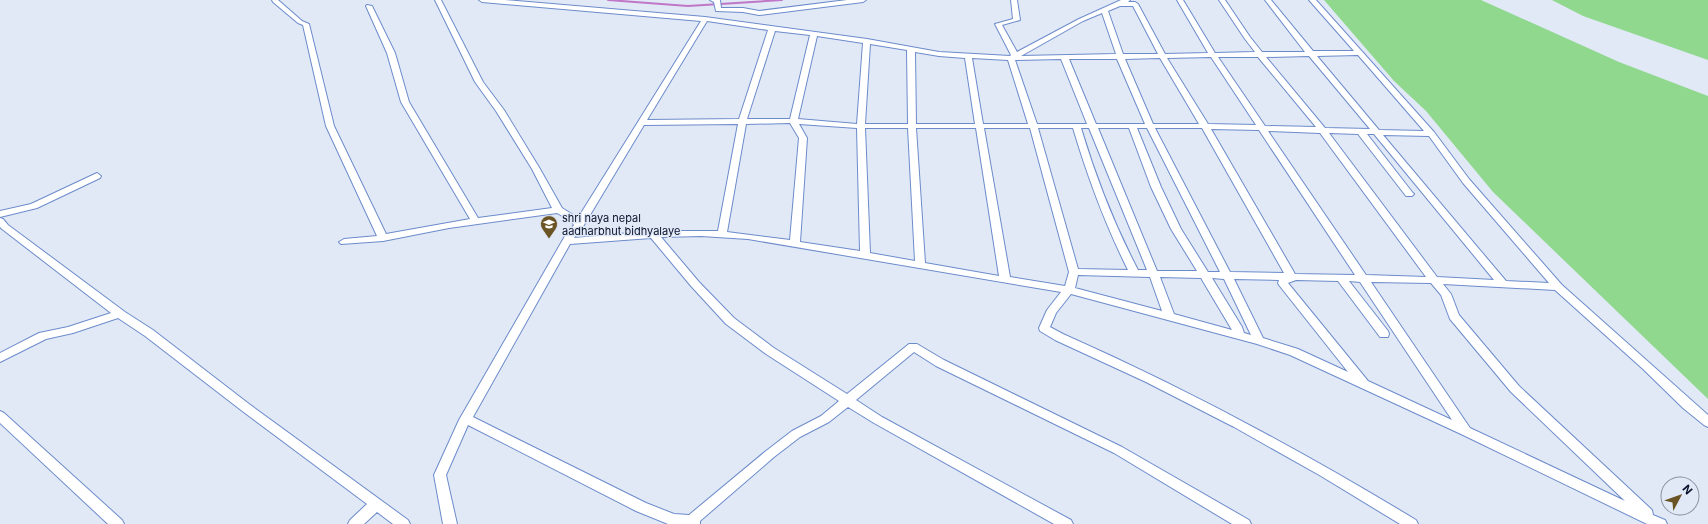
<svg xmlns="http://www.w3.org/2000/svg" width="1708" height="524" font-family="Inter,sans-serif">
	<rect width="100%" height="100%" fill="#e1e9f7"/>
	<g fill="#91d88f">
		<path d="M1324 0H1481L1619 62 1708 96V399L1493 192 1426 111 1394 81Z"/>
		<path d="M1552 0H1708V60L1583 16Z"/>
	</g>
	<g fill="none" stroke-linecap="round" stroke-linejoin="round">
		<path stroke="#c077c7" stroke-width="2" d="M608 0 688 6 782 0"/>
		<g stroke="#6c8bcb" stroke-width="2">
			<g id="street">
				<path d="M272 0H278L302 21 309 24 334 126 386 234 470 219 401 102 387 53 366 6 367 5 372 6 395 53 409 102 478 218 552 208 532 169 496 111 475 82 435 0H441L483 82 504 110 540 169 562 208 578 218 701 21 482 2 479 0H505L705 17 867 39 939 52 1010 56 1011 55 995 24 1013 19 1011 0H1017L1020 20 1002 25 1017 52 1079 19 1121 0H1130L1128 2H1135L1138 4 1165 54 1208 53 1177 0H1183L1215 53 1255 52 1245 39 1219 0H1225L1250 37 1262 52H1305L1265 0H1271L1313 51H1354L1309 0H1316L1434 132 1469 179 1562 285 1708 415V427L1704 425 1683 408 1643 369 1555 290 1443 284 1451 294 1459 315 1519 386 1652 510 1653 515 1665 520 1667 524H1647L1461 434 1290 355 1257 344 1071 294 1056 313 1050 327 1063 334C1185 388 1302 451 1416 520L1418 524H1400L1321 476 1234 427 1146 382 1055 340 1040 331 1039 328 1047 310 1061 292 748 239 701 236 661 237 699 282 734 318 774 348 847 394 909 344H917L944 360 1122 447 1249 520 1251 524H1232L1114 453 936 366 914 352 856 400 882 417 1071 520 1073 524H1054L874 423 848 407 829 422 800 437 774 457 700 521V524H668L636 511 468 425 446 475 457 524H443L434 475 459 420 565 236 574 225 571 221 557 213 449 228 383 241 341 244 339 242 344 239 377 236 326 126 303 25 298 23 273 2ZM1120 6H1133L1158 54H1123L1108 11ZM1102 13 1116 54 1021 56 1083 21ZM707 21 768 30 739 119 647 120ZM775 31 810 35 790 119H747ZM817 36 863 43 857 124 798 119ZM870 44 907 50 908 124H865ZM915 52 939 56 965 58 975 124H916ZM1358 55 1424 131 1379 130 1317 56ZM1309 56 1370 129 1325 128 1266 57ZM1211 57 1256 125 1208 124 1167 58ZM1218 57H1258L1316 127 1265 126ZM972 58 1008 60 1028 124H983ZM1160 58 1199 124H1153L1125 59ZM1061 59 1087 124H1037L1015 60ZM1069 59H1117L1145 124H1096ZM790 123 799 138 790 240 727 232 746 124ZM738 124 718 231H653L574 238 584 225 644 125ZM799 124 857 128 860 251 800 242 807 138ZM865 128H908L915 261 870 253ZM916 128H976L999 276 925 263ZM984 128H1030L1069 272 1065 286 1010 277ZM1038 128H1073C1088 178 1105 224 1128 270L1078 269ZM1081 128H1089L1147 270H1138C1114 224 1096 178 1081 128ZM1098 128H1129L1151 187 1171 229 1197 271H1157ZM1137 128H1147L1220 272H1208L1181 229 1161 187ZM1155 128H1202L1284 273 1230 272ZM1211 129 1259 130 1355 275 1295 274ZM1268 131 1320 133 1426 277 1366 275ZM1329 133 1358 134 1406 196H1412L1414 194 1412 192 1367 134H1374L1494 280 1437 277ZM1383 135 1429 136 1463 183 1549 283 1506 281ZM651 238 691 286 726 324 766 354 839 401 821 416 792 431 766 451 689 515 674 514 646 503 473 417 570 244ZM1078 275 1150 277 1162 311 1075 288ZM1160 277 1201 278 1232 330 1174 314ZM1212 278 1224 279 1251 335 1244 333 1242 327ZM1234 279 1279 280 1278 283 1279 285 1348 372 1298 349 1263 338ZM1296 280 1338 281 1380 337H1388L1389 334 1388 331 1349 281 1360 282 1452 420 1368 381 1288 283ZM1371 282 1431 283 1441 295 1450 319 1511 392 1625 501 1470 428Z"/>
				<path d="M710 0H720L721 8H743L759 11 847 0H866L863 2 759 15 743 12 716 11 714 2Z"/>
				<path d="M97 173 101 176 100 178 37 208 0 217V211L31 204Z"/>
				<path d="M0 218 3 219 8 225 125 312 153 330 249 404 408 520 410 524H393L377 512 364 524H348L350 520 367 504 241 410 145 336 118 318 73 333 46 339 0 362V353L39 333 68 327 111 313 2 229 0 227Z"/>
				<path d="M0 411 4 413 122 520 124 524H108L0 423Z"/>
			</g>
		</g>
		<use href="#street" fill="#fff" fill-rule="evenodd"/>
	</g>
	<defs>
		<g id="school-pin" transform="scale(0.9)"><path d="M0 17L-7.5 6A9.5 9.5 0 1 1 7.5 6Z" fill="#6b5424" stroke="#e1e9f7"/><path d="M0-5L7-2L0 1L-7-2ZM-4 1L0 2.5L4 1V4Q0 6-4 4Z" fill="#fff"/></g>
	</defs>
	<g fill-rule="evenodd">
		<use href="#school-pin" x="549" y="224"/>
	</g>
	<g text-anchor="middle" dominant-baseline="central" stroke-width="3" stroke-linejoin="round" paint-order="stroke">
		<g font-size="11" fill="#071129" stroke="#e1e9f7" text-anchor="start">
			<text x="562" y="218">shri naya nepal<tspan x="562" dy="13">aadharbhut bidhyalaye</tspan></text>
		</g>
	</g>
	<g transform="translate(1680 496) rotate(49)"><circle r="19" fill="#e1e9f7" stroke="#8a93a5"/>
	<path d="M0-3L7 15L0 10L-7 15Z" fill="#6b5424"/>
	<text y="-6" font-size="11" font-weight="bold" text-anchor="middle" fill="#071129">N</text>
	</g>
</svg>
